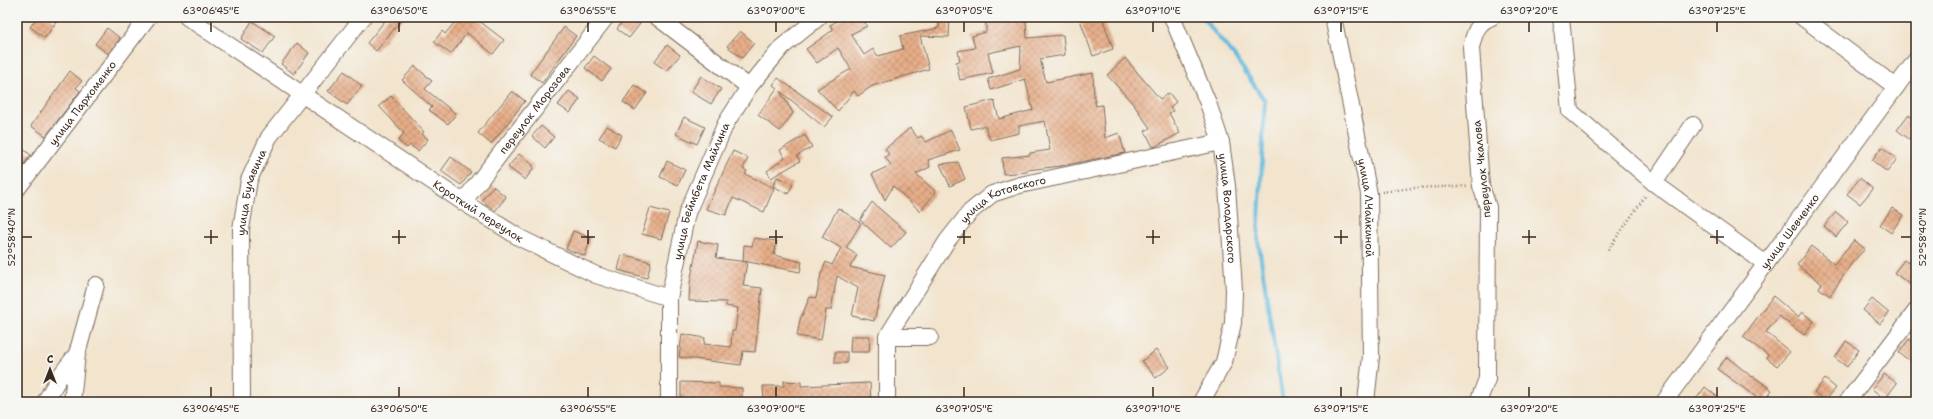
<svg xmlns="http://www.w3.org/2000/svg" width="1933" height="419" font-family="'Shantell Sans',sans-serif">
	<defs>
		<pattern id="building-cross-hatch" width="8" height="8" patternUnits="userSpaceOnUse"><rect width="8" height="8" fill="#e7ae89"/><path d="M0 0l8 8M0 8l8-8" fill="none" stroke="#bc8e6f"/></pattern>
	</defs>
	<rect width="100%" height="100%" fill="#f6f6f2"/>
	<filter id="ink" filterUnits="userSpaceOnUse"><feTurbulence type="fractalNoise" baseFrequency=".025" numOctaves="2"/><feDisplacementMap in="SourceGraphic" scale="8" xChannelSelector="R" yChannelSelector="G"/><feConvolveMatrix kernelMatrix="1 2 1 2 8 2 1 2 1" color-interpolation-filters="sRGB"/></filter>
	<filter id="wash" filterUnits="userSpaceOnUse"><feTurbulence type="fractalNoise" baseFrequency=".012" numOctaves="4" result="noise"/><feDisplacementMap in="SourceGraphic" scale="16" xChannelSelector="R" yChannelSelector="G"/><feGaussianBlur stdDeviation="0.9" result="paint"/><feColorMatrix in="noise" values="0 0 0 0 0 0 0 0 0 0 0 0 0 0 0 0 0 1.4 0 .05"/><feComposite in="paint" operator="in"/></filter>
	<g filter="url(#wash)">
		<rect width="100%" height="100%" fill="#f2e4cd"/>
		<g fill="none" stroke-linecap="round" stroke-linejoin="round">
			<path stroke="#60b9dd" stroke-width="4" d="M1202 17 1235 57 1265 101 1258 240 1283 402"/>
		</g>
		<g id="blocks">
			<g fill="url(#building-cross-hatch)">
				<path d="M37 17H49L56 22 45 38 30 27Z"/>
				<path d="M388 17H404L376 51 367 43Z"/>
				<path d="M459 17H474L504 40 493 54 467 33 451 54 434 42 442 31 445 34Z"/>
				<path d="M625 17H630L640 24 629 38 617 29Z"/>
				<path d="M844 17H862L867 26 851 34 864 55 873 49 878 56 903 49 900 36 939 28V17H950L949 37 920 36 929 69 872 86 858 96 854 91 838 111 817 89 851 69 838 48 817 63 806 49 833 30 830 25Z"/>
				<path d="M993 17H1008L1009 21 1026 20 1027 38 1063 35 1065 55 1040 59 1046 82 1093 73 1094 98 1096 106 1102 105 1105 138 1119 133 1125 153 1061 166 1027 170V172L1003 174 1002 158 1030 155V153L1050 150 1045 121 1019 126V133L990 140 985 126 971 129 966 107 994 100 999 119 1033 110 1025 79 991 90 988 79 1020 69 1021 46 988 53 993 73 960 80 956 62 960 61 958 51 975 48 972 36 986 32V22H994Z"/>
				<path d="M1079 17H1102L1113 49 1093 56Z"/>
				<path d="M252 21 275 36 263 53 241 39Z"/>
				<path d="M564 27 576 36 542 83 530 74Z"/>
				<path d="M107 28 120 38 108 54 95 44Z"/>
				<path d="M740 31 754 43 742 58 727 46Z"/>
				<path d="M297 43 309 53 294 74 281 64Z"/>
				<path d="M667 45 680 55 667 71 654 62Z"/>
				<path d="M594 56 611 69 602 81 585 68Z"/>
				<path d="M1125 58 1160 99 1169 93 1176 102 1170 107 1173 111 1169 113 1180 133 1156 146 1153 147 1145 131 1150 128 1134 105 1107 75Z"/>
				<path d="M415 66 432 81 425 89 456 114 448 124 429 110 432 107 402 80Z"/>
				<path d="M70 71 82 81 76 88 80 91 46 136 31 126Z"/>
				<path d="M344 71 362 86 347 105 328 91Z"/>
				<path d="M701 76 721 89 711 104 691 92Z"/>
				<path d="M778 78 833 117 824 127 780 91 793 113 780 131 758 115 777 88 773 85Z"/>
				<path d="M634 85 647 93 635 110 623 102Z"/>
				<path d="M512 91 525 101 491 144 478 133Z"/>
				<path d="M569 91 580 99 570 113 558 105Z"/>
				<path d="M391 96 424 132 422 134 428 139 418 151 410 145 407 148 398 141 404 133 379 106Z"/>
				<path d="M1908 115 1916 120V130L1909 139 1897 130Z"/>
				<path d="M684 117 705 127 697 144 676 134Z"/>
				<path d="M541 126 554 137 545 148 532 136Z"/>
				<path d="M607 126 622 135 615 147 599 138Z"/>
				<path d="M910 128 918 138 921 136 926 142 951 130 960 150 928 160 930 167 916 174 936 192 920 211 893 186 885 200 872 174 891 165 885 157 889 154 885 149Z"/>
				<path d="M805 135 812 147 797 156 800 161 771 178 767 171 785 158 780 150Z"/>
				<path d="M17 145 31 155 17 173Z"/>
				<path d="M1882 147 1897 159 1887 172 1872 160Z"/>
				<path d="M733 151 748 158 743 169 747 171 745 174 774 188 764 212 733 198 726 215 706 209Z"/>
				<path d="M519 154 533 165V169L525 180 508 167Z"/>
				<path d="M451 157 471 172 461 185 441 171Z"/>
				<path d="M667 161 685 170 678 185 660 177Z"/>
				<path d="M958 162 965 179 950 186 940 164Z"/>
				<path d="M777 177 793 184 788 194 773 186Z"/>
				<path d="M1860 178 1873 189 1860 204 1847 194Z"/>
				<path d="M493 186 506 197 495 211 482 200Z"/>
				<path d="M872 202 906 232 891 248 860 220Z"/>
				<path d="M650 208 669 213 661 239 642 234Z"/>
				<path d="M838 208 861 223 846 248 857 255 850 267 885 275 874 321 852 316 858 288 837 276 831 310H826L821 340 797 336 800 320 810 297 816 298 821 274 826 262 832 265 841 248 822 237Z"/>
				<path d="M1892 208 1903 215 1891 233 1880 225Z"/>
				<path d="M1836 212 1848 222 1836 237 1824 226Z"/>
				<path d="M573 231 591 238 585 256 566 249Z"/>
				<path d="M754 238 777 241 774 255 802 262 800 272 743 261 744 245 752 246Z"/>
				<path d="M1854 240 1865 249 1851 264 1830 296 1819 288 1822 284 1797 265 1811 246 1834 264Z"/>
				<path d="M698 241 718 245 716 258 747 262 743 286 762 288 755 352 743 351 741 365 679 357 682 334 705 338 704 344 731 347 732 331H735L738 308 726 306V302L689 301 690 283Z"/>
				<path d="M1916 253V279L1911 285 1894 273 1904 260 1908 263Z"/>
				<path d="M622 254 651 262 647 278 618 270Z"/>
				<path d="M1773 296 1798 317 1802 312 1814 321 1804 335 1779 316 1766 332 1790 352 1777 366 1766 357 1768 355 1743 337Z"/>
				<path d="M1872 299 1889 313 1880 324 1863 310Z"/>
				<path d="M851 336H870L869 352H850Z"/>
				<path d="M1909 339 1916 344V365L1899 353Z"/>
				<path d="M1846 341 1859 350 1847 367 1835 358Z"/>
				<path d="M1156 350 1170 367 1156 378 1142 361Z"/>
				<rect x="835" y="352" width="12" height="11"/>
				<path d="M1727 357 1752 377 1753 376 1772 390 1763 402 1717 369Z"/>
				<path d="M1884 374 1897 383 1885 399 1872 389Z"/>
				<path d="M1825 379 1836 388 1825 401 1814 392Z"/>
				<path d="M784 381 801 382V386L870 383 871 402H764L763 386H784Z"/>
				<path d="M681 382 719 383V387L742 388V402H681Z"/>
				<path d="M1705 387 1724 402H1694Z"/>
			</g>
		</g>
	</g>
	<g filter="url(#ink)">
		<use href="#blocks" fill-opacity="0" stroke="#7b6b5b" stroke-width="1"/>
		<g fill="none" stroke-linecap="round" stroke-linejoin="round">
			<g stroke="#7b6b5b" stroke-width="18">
				<g id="minor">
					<path id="s1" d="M187 17 463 202 520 238 596 275 669 298"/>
					<path d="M657 17 749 87"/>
					<path id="s2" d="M1172 17 1208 103 1221 142 1227 186 1234 290 1233 323 1224 362 1201 402"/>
					<path id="s3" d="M1333 17 1369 194 1371 356 1366 402"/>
					<path d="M1561 17 1570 111 1654 183 1766 264"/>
					<path d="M1802 17 1896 87"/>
					<path d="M1654 183 1693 125"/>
					<path id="s4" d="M17 189 148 17"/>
					<path id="s5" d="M463 202 606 17"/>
					<path d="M887 337H930"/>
					<path d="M77 354 96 285"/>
					<path d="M45 402 60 376 77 354 72 402"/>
					<path id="s6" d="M242 402 241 229 249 180 269 137 363 17"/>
					<path id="s7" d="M669 402V298L687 213 726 123 749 87 782 47 819 17"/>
					<path id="s8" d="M887 402V337L947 241 970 212 992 194 1020 185 1221 142"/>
					<path d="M1478 402 1487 379 1488 207 1481 186 1471 48C1474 34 1477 22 1492 17"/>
					<path id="s9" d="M1664 402 1916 60"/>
					<path d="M1847 402 1916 311"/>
				</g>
			</g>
			<g stroke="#7b6b5b" stroke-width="2.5" stroke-dasharray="1 3" stroke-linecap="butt">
				<path d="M1382 192 1412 188 1467 186"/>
				<path d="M1608 250 1646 195"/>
			</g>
			<use href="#minor" stroke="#fff" stroke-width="16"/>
		</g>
	</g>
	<path fill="none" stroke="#3b2a1e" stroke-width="1.5" d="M211 22V32M399 22V32M588 22V32M776 22V32M964 22V32M1153 22V32M1341 22V32M1529 22V32M1717 22V32M211 230V244M399 230V244M588 230V244M776 230V244M964 230V244M1153 230V244M1341 230V244M1529 230V244M1717 230V244M22 237H32M204 237H218M392 237H406M581 237H595M769 237H783M957 237H971M1146 237H1160M1334 237H1348M1522 237H1536M1710 237H1724M1901 237H1911M211 387V397M399 387V397M588 387V397M776 387V397M964 387V397M1153 387V397M1341 387V397M1529 387V397M1717 387V397"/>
	<g text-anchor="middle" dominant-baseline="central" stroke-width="3" stroke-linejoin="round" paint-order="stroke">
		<g font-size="11" fill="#3b2a1e" stroke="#f6f6f2">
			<text stroke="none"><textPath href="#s4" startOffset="108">улица Пархоменко</textPath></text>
			<text stroke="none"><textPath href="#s5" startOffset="117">переулок Морозова</textPath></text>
			<text transform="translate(1482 169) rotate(-96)">переулок Чкалова</text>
			<text stroke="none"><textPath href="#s7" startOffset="216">улица Беймбета Майлина</textPath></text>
			<text stroke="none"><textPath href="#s6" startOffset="211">улица Булавина</textPath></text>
			<text stroke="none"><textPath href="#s8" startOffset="251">улица Котовского</textPath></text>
			<text stroke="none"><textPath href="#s2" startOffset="201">улица Володарского</textPath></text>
			<text stroke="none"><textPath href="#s3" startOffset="194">улица Л.Чайкиной</textPath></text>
			<text stroke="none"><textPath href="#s1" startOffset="350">Короткий переулок</textPath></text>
			<text stroke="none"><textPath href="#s9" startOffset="212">улица Шевченко</textPath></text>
		</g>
	</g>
	<rect width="1933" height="419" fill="none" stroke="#f6f6f2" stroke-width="44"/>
	<g transform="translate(50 369)" stroke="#f6f6f2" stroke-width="3" paint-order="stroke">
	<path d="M0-3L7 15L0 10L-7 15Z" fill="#3b2a1e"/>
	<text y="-6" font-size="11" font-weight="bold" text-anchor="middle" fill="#3b2a1e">С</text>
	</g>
	<rect x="22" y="22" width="1889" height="375" fill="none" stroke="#3b2a1e" stroke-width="1.5"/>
	<g font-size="10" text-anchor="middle" fill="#3b2a1e">
		<text x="211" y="14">63°06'45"E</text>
		<text x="399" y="14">63°06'50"E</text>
		<text x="588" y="14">63°06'55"E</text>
		<text x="776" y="14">63°07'00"E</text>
		<text x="964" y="14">63°07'05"E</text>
		<text x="1153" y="14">63°07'10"E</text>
		<text x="1341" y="14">63°07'15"E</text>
		<text x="1529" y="14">63°07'20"E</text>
		<text x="1717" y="14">63°07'25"E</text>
		<text transform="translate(11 237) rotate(-90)" y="4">52°58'40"N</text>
		<text transform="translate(1922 237) rotate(-90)" y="4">52°58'40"N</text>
		<text x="211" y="412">63°06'45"E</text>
		<text x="399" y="412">63°06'50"E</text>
		<text x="588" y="412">63°06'55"E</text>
		<text x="776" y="412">63°07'00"E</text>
		<text x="964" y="412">63°07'05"E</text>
		<text x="1153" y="412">63°07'10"E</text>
		<text x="1341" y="412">63°07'15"E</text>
		<text x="1529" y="412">63°07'20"E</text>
		<text x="1717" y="412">63°07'25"E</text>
	</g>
</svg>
